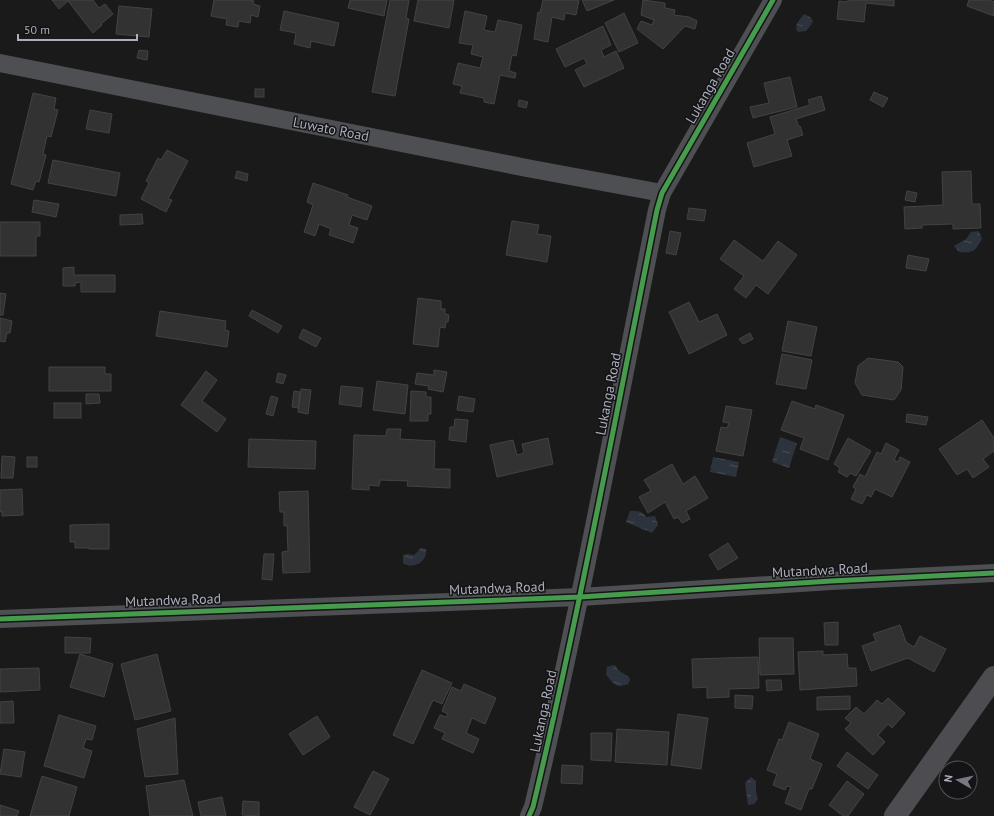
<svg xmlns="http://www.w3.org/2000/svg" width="994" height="816" font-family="'PT Sans',sans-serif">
	<defs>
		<pattern id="water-ripples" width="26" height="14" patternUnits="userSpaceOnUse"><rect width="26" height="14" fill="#2c333c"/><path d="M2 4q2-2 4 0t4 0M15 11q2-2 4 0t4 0" fill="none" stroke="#484e56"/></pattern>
	</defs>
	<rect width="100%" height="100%" fill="#1a1a1a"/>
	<g fill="url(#water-ripples)">
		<path d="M804 14 810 17 813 21 811 25 806 31 798 32 796 29 797 23Z"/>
		<path d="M979 231 982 239C974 252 974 253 959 252L954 246 966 239 971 232Z"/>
		<path d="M780 437 797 443 789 468 772 462Z"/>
		<path d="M713 457 739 462 736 477 710 472Z"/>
		<path d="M630 511C638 511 643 511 646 517L655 516 658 525 652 533 626 522Z"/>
		<path d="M421 548 426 549C428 562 412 570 403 563V555L407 554 414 555Z"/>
		<path d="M614 665 616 666 618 670 629 677 630 680 628 684C616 689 613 684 606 674L607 667Z"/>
		<path d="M751 777 756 781V792L758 799 754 804 748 805 745 783Z"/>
	</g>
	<g fill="#323232" stroke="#424346">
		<path d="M52 0H93L99 8 105 4 113 14 101 24 102 25 93 33 68 1 59 9Z"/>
		<path d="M214 0H249L254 1 253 4 260 6 258 17 251 15 250 23 239 21 238 27 226 25 227 19 211 16Z"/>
		<path d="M350 0H387L384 16 348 8Z"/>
		<path d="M390 0H409L406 18 409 19 395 96 372 92Z"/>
		<path d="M418 0H454L449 28 414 21Z"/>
		<path d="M543 0H579L576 15 565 13 564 20 552 17 548 42 534 39 538 12 540 13Z"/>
		<path d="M582 0H614L587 11Z"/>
		<path d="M643 0 665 3V8L675 10 674 15 689 17 697 21 695 29 685 26 663 49 637 29 641 21 652 25 654 20 641 15Z"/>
		<path d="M848 0H894V6L866 3 864 22 837 19 839 1 848 2Z"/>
		<path d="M969 0H989L994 2V16L967 6Z"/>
		<path d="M119 6 152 9 149 37 116 34Z"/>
		<path d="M284 11 339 23 334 46 311 41 310 48 294 44 296 33 280 30Z"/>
		<path d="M465 11 487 16 484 30 495 32 498 20 522 25 516 56 512 55 509 71 516 73 515 78 500 75 494 104 484 102V98L460 93 462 86 453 84 458 63 480 68 483 57 471 54 473 45 459 43Z"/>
		<path d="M624 13 638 43 619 52 605 23Z"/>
		<path d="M603 26 611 45 601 50 604 57 616 51 624 68 584 87 575 70 587 64 584 58 565 67 556 49Z"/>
		<path d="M139 50 148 51 147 60 137 58Z"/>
		<path d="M790 77 797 107 753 118 750 107 769 103 764 83Z"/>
		<rect x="255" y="89" width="9" height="8"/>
		<path d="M874 92 888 98 883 107 870 100Z"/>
		<path d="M33 93 56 98 54 109 58 110 51 137 47 136 43 154 46 155 39 182 36 181 33 190 11 184Z"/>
		<path d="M821 96 825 110 796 119 799 127 800 126 803 135 787 140 792 156 754 167 747 143 775 134 770 117 810 105 808 100Z"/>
		<path d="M519 100 528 102 526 108 518 106Z"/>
		<path d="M90 110 112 114 109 133 86 129Z"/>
		<path d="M167 150 188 161 168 199 172 200 166 212 141 199 149 183 146 181 158 158 161 160Z"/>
		<path d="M53 160 120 173 116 196 48 183Z"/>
		<path d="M237 171 248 174 247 181 235 178Z"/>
		<path d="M971 171 972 204H980L981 228 953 229V224L922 225V228L905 229 904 207 943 205 942 172Z"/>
		<path d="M313 183 348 195 347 197 372 206 367 220 352 215 349 225 358 228 353 243 329 235 331 229 319 224 315 236 304 232 313 205 307 202Z"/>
		<path d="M907 191 917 193 915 202 905 200Z"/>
		<path d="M34 200 59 204 56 217 32 212Z"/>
		<path d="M689 208 706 210 704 221 687 219Z"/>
		<path d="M142 214 143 224 120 225V215Z"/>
		<path d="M512 221 539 225 537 234 551 236 547 262 506 255Z"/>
		<path d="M0 222H40V236H36V256H0Z"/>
		<path d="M670 231 681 233 676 255 666 253Z"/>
		<path d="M734 240 763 261 778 241 797 255 768 294 756 285 746 298 734 289 744 276 720 259Z"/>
		<path d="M908 255 929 259 926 271 906 268Z"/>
		<path d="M74 267V275H115V292H81V282L75 283V286H63V268Z"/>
		<path d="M0 293 6 294 3 315H0Z"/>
		<path d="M418 298 441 301V309H445V314L449 315 448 322H446L445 328 440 327 438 347 413 344Z"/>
		<path d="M689 302 699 322 717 314 727 335 689 354 669 312Z"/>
		<path d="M252 310 282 326 278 333 249 316Z"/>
		<path d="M160 311 226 321 225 330 229 331 227 347 156 336Z"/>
		<path d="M0 318 12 321 10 333H7L5 342 0 341Z"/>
		<path d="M788 321 817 327 811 356 782 351Z"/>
		<path d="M303 329 321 338 316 347 299 338Z"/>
		<path d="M750 333 753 339 743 344 739 339Z"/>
		<path d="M782 354 812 360 806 389 776 384Z"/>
		<path d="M868 358 898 362 903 367 901 390 894 400 862 395 855 383 858 366Z"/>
		<path d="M49 367H105V374H111V391H49Z"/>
		<path d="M434 370 447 372 443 392 428 389 429 386 415 384 417 373 434 375Z"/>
		<path d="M206 371 217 380 202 401 226 419 217 432 181 405Z"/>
		<path d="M278 373 286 375 283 384 276 382Z"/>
		<path d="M377 381 408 385 405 414 373 410Z"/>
		<path d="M341 386 363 388 361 407 339 404Z"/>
		<path d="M301 389 311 390 308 414 298 412Z"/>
		<path d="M294 391 300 392 298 408 292 407Z"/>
		<path d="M411 391 426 392V397H431V414H428V421H410Z"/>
		<path d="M86 394H99L100 403 86 404Z"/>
		<path d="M271 396 278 398 273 416 266 414Z"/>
		<path d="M459 396 475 399 473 412 457 410Z"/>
		<path d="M792 401 815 409 816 405 844 415 828 460 800 449 804 438 781 430Z"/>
		<rect x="54" y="403" width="27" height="15"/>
		<path d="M726 406 752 410 743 456 716 451 721 427 727 428 729 423 723 422Z"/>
		<path d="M907 414 928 417 926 425 906 422Z"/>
		<path d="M455 419 468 420 466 442 449 440 450 427H454Z"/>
		<path d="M982 420 994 438V451L983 459 989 467 973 478 967 469 957 475 939 449Z"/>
		<path d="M387 429H401L400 439 435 441 434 469H450V488L407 486 408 481 380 480 379 486 369 485V490L352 489 354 435 386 436Z"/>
		<path d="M548 438 553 464 497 477 490 445 513 440 517 455 524 453 522 444Z"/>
		<path d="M848 438 871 451 856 476 850 473 847 477 838 472 840 468 834 464Z"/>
		<path d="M249 439 316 441 315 469 248 467Z"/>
		<path d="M886 443 899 450 894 460 898 462 900 457 910 462 892 497 875 489 871 497 867 495 862 504 851 499 856 489 853 487 860 474 865 477 877 452 881 454Z"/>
		<path d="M2 456 15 457 13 478H1Z"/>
		<rect x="27" y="457" width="10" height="10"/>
		<path d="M672 464 683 484 695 476 708 498 686 511 690 519 682 523 678 517 674 519 665 502 648 513 639 497 651 491 644 480Z"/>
		<path d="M22 489 23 515 2 516V511L0 512V490Z"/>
		<path d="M308 491 310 572 283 573 282 552 288 551 287 525 284 526V512H280L279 492Z"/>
		<path d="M109 524V549H89V548H75V542H70V525Z"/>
		<path d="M728 543 738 558 718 570 709 555Z"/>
		<path d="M264 554H274L272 580 262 579Z"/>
		<path d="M838 622V645H825L824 623Z"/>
		<path d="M900 625 906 642 914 647 920 636 946 649 934 672 908 658 871 671 862 646 876 641 873 634Z"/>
		<path d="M65 637 91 638 90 653H65Z"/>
		<path d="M759 638H793L794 674 760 675Z"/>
		<path d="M823 651V655L847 654 848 668H856L857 686 800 690 798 652Z"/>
		<path d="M80 654 113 664 104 697 70 687Z"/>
		<path d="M157 654 171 711 135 720 121 664Z"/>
		<path d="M758 657 759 688 729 689V697L707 698V687L693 688 692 659Z"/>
		<path d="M39 668 40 690 0 692V669Z"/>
		<path d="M422 670 452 683 442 704 433 700 413 744 393 735Z"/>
		<path d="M766 680H781L782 690 767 691Z"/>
		<path d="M464 684 496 698 485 724 472 718 466 733 479 739 473 753 442 739 445 733 434 728 440 715 446 717 448 714 442 711 452 687 461 691Z"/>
		<path d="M735 695 753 696 752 709 735 708Z"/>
		<path d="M850 696V709L817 710V697Z"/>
		<path d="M888 698 905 713 892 728 888 724 878 735 885 742 873 755 845 729 851 723 845 718 856 707 864 714 877 700 882 704Z"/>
		<path d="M13 701 14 723H0V702Z"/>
		<path d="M678 714 708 718 701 769 671 765Z"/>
		<path d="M59 715 96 726 92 740 86 739 83 748 92 751 84 778 44 766Z"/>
		<path d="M317 716 330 737 303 755 289 734Z"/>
		<path d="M175 718 178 774 145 777 137 729Z"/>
		<path d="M789 722 819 734 810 759 822 764 812 789H809L801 810 785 803 791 787 787 786 785 790 773 785 777 774 767 770 779 739 782 740Z"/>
		<path d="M617 729 669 732 667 765 615 762Z"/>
		<path d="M591 733H612L611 761 591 760Z"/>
		<path d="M4 749 25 752 21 777 0 774Z"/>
		<path d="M847 752 878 775 868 789 837 766Z"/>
		<path d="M562 765 583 766 582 784 561 783Z"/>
		<path d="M373 771 389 779 370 815 354 807Z"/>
		<path d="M42 776 77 787 69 816H30Z"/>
		<path d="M184 780 193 816H150L146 786Z"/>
		<path d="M847 781 864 794 848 816H843L829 805Z"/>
		<path d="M222 797 226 816H201L198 802Z"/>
		<path d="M243 801 259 802V816L242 815Z"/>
		<path d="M0 805 19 811 17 816H0Z"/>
	</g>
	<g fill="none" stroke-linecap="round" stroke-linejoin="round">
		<g stroke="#4e4f53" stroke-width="18">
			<path d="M0 63 532 169 662 193"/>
			<path d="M0 619 580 597 831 581 994 573"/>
			<path d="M529 816 533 807C580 609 617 409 657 210L662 193 773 0"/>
		</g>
		<path stroke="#4d4d51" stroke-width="22" d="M895 816 994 677"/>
		<g stroke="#141416" stroke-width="8">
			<g id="cycleway">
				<path d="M0 619 580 597 831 581 994 573"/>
				<path d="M529 816 533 807C580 609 617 409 657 210L662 193 773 0"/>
			</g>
		</g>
		<use href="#cycleway" stroke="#469c4c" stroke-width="5"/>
	</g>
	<g text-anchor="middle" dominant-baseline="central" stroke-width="3" stroke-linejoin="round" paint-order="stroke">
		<g font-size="14" fill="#abaebb" stroke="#141416">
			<text transform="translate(710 86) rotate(-60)">Lukanga Road</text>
			<text transform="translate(331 129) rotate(11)">Luwato Road</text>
			<text transform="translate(608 394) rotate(-79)">Lukanga Road</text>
			<text transform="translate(820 570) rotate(-3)">Mutandwa Road</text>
			<text transform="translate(497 588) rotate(-2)">Mutandwa Road</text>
			<text transform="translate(173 600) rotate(-2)">Mutandwa Road</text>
			<text transform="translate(543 711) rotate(-78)">Lukanga Road</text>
		</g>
	</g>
	<g transform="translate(958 780) rotate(279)"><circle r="19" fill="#141416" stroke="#505258"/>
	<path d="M0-3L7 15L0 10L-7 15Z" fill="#787a83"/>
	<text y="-6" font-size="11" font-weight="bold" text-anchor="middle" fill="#abaebb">N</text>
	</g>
	<path d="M18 34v6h119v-6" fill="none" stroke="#abaebb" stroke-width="2"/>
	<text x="24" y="34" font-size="12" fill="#abaebb" stroke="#141416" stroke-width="3" paint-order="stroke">50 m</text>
</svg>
